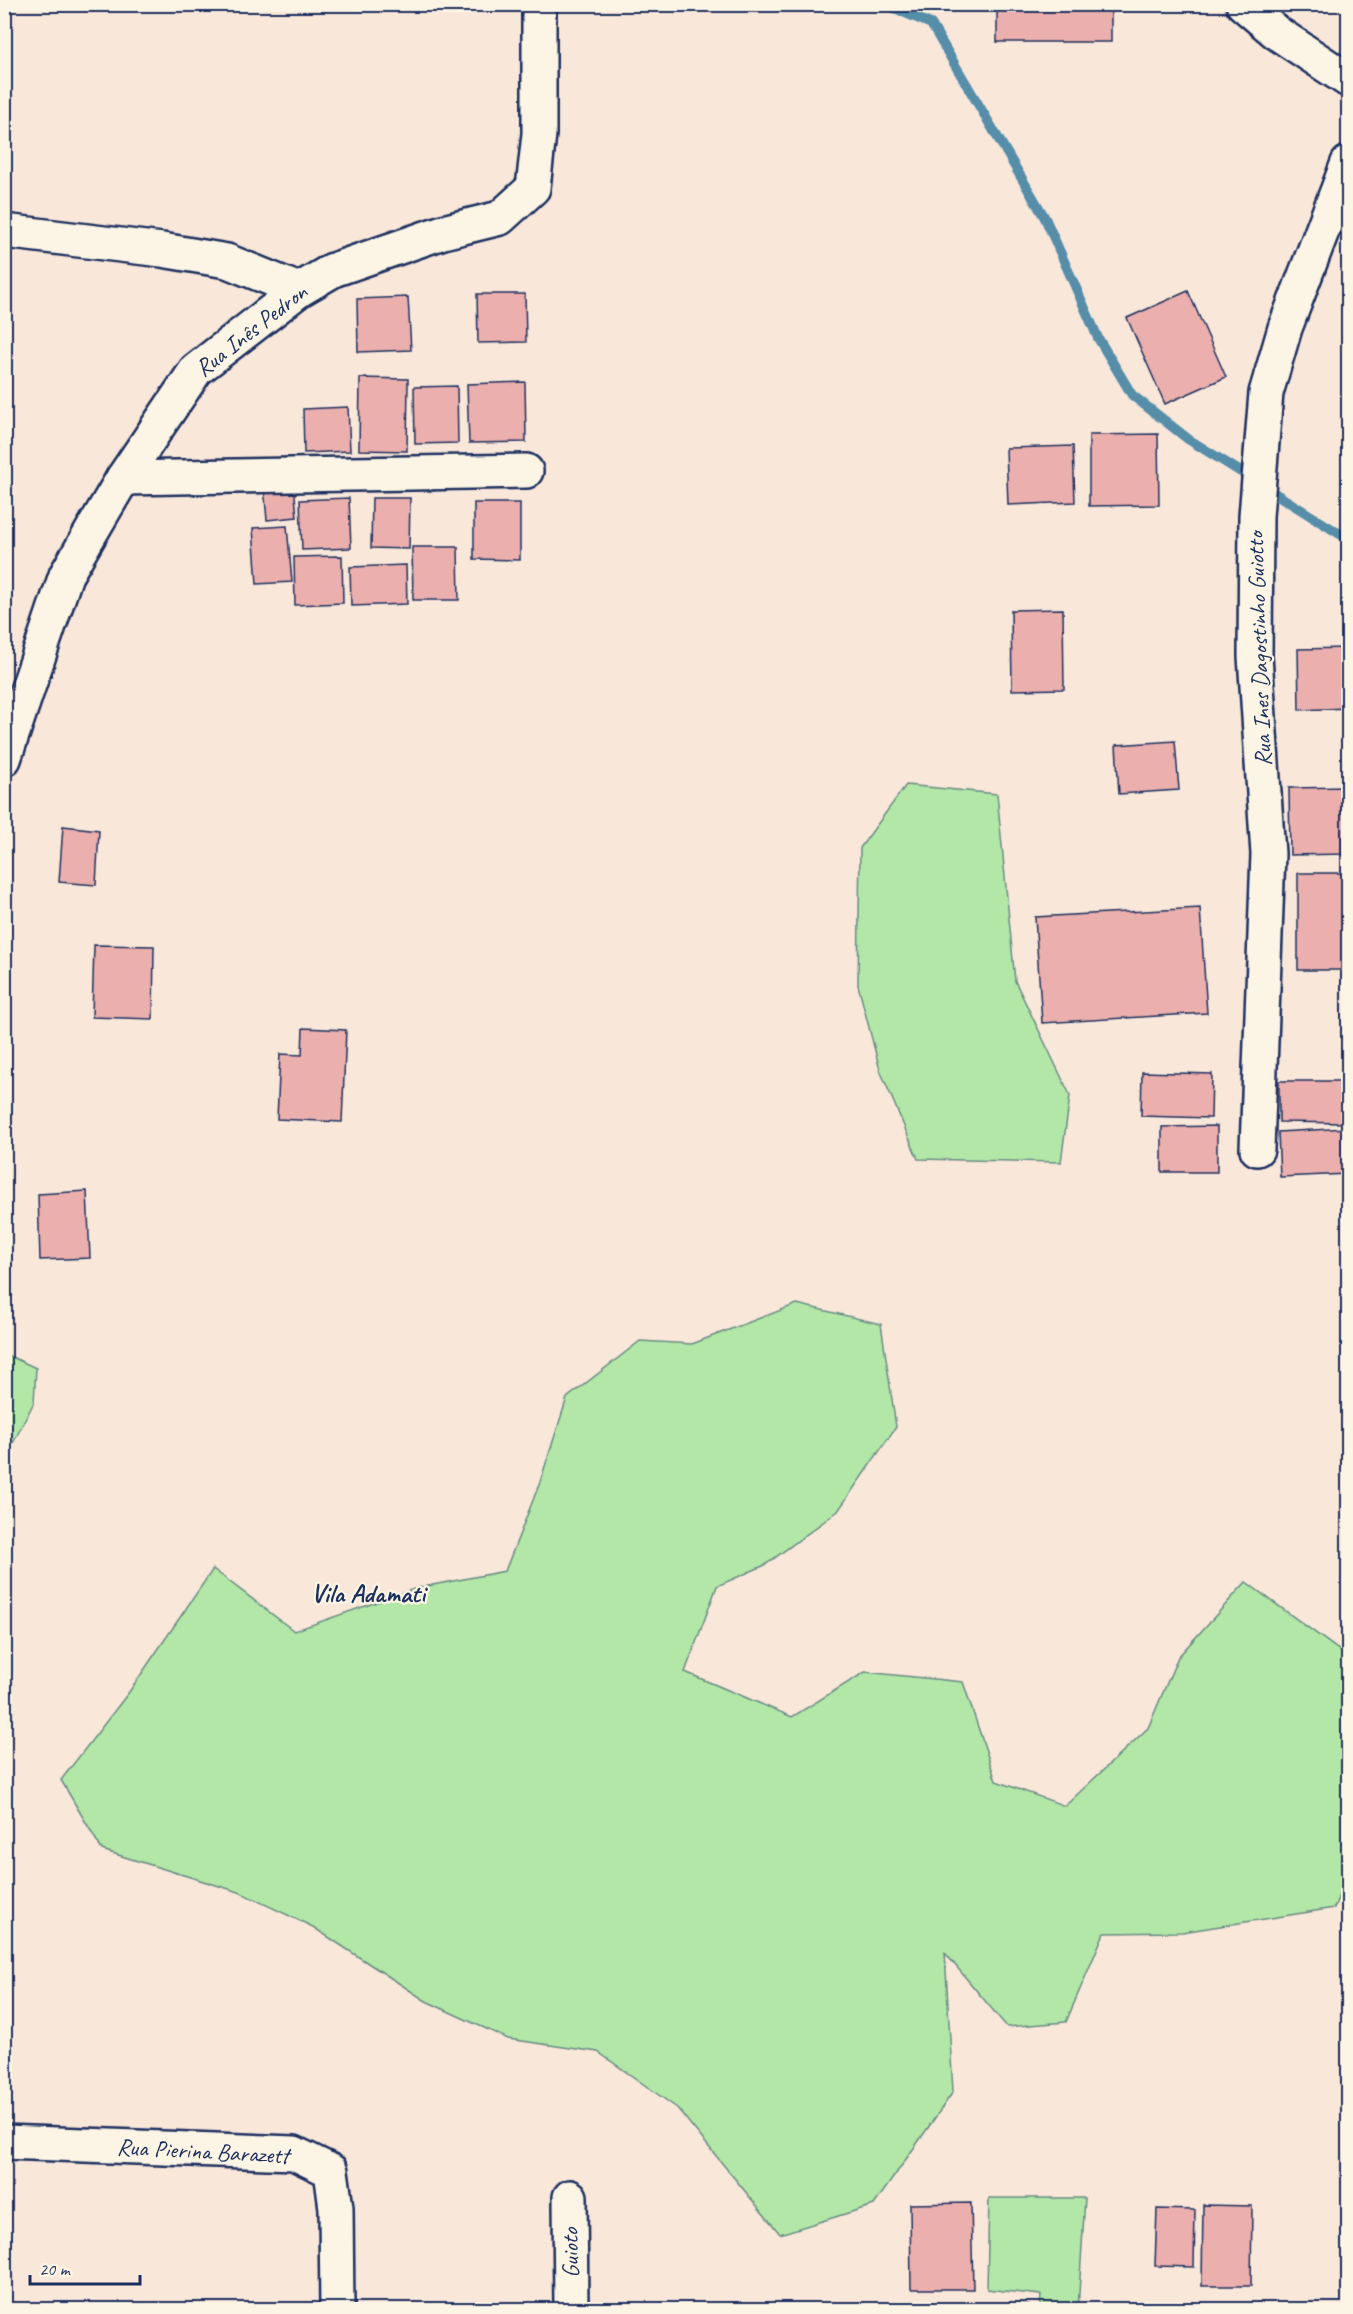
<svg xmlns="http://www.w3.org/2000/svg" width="1353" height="2314" font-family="Caveat,sans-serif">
	<rect width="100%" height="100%" fill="#f9e7da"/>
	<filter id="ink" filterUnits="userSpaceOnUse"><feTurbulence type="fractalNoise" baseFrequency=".0167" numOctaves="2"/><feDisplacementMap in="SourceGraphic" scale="12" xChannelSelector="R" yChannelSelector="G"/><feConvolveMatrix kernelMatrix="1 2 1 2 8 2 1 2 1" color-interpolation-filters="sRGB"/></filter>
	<g filter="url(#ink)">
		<g fill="#b3e7a8" stroke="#678b83" stroke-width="1.5">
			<path d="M906 785 997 794 1015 981 1070 1095 1061 1162 918 1159 880 1070 858 985 860 848Z"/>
			<path d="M797 1304 881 1324 896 1427 838 1511 765 1565 717 1586 685 1672 792 1717 865 1672 963 1682 996 1781 1065 1806 1148 1728 1178 1657 1246 1582 1348 1657V1872L1334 1908 1182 1932 1104 1933 1066 2022 1007 2027 945 1953 953 2092 874 2205 780 2234 677 2108 598 2052 508 2039 426 2001 313 1927 239 1892 102 1850 61 1780 129 1692 213 1569 294 1631 417 1588 505 1571 539 1485 567 1398 640 1341 692 1344Z"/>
			<path d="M5 1354 36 1368 34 1402 5 1459Z"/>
			<path d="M989 2198H1085L1078 2309H1040L1041 2295 987 2289Z"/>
		</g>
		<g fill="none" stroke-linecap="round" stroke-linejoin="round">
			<path stroke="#578eaa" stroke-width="10" d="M884 4 931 24 1045 218 1098 338 1132 395 1188 439 1348 539"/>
		</g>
		<g fill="#ebafad" stroke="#1b2f5e" stroke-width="1.5">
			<rect x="997" y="4" width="114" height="38"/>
			<path d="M1188 291 1226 377 1165 404 1127 318Z"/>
			<path d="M477 294H525L526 342 478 343Z"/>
			<path d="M408 297 411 350 358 352 357 299Z"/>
			<path d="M360 378 408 379 407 451 359 450Z"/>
			<path d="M525 382 526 442 469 443 467 384Z"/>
			<path d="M457 386 458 443 415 444 414 387Z"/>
			<path d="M348 407 350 451 304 453 303 409Z"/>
			<path d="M1158 434 1159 505 1089 506V435Z"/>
			<path d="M1073 446 1075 502 1008 505 1006 448Z"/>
			<path d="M294 485 297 517 267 520 264 487Z"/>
			<path d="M349 498 351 548 302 550 300 500Z"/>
			<path d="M372 498H410L409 549 371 548Z"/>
			<path d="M474 503H520V560L474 559Z"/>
			<path d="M287 526 292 582 257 584 253 528Z"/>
			<path d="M412 547H458L459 600H413Z"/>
			<path d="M342 556 343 603 295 605 294 557Z"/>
			<path d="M406 565 407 604 351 606 350 567Z"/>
			<path d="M1063 609 1064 689 1012 690 1011 610Z"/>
			<path d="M1348 648V708L1299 710 1298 649Z"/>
			<path d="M1175 741 1179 790 1119 794 1116 745Z"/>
			<path d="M1348 787V854L1290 855 1289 788Z"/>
			<path d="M63 826 99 830 96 885 59 882Z"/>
			<rect x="1298" y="873" width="50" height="97"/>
			<path d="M1200 908 1207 1013 1042 1023 1035 917Z"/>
			<path d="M94 945 154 946 153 1019 92 1017Z"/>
			<path d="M303 1028 346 1030 342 1122 277 1119 280 1054 302 1055Z"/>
			<path d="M1142 1072 1212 1074 1211 1118 1141 1116Z"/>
			<path d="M1279 1081H1348V1123L1279 1122Z"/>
			<path d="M1217 1126V1172H1162V1127Z"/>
			<path d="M1348 1128V1174L1280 1177 1278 1132Z"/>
			<path d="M87 1191 90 1258 40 1260 38 1194Z"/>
			<path d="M971 2203 973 2289H911L910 2204Z"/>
			<path d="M1203 2205 1252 2206 1251 2286H1202Z"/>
			<path d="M1157 2209 1195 2210 1194 2267 1155 2266Z"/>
			<path d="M949 2304 1028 2305V2310H949Z"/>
		</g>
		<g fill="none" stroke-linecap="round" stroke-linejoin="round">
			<g stroke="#1b2f5e" stroke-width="38">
				<g id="minor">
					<path d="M1243 4 1277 33 1348 80"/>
					<path d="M4 231 162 250 227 261 299 290"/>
					<path d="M123 478 526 471"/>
					<path d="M4 759 66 575 123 478 196 370 299 290 333 270 443 232 500 218 533 188 539 134V4"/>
					<path d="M1257 1149 1268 854 1255 656 1256 516 1266 393 1285 328 1348 163"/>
					<path d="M4 2142 294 2153 331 2171 336 2208 337 2310"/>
					<path d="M570 2197 571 2310"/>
				</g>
			</g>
			<use href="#minor" stroke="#fcf5e5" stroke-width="33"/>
		</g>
	</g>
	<g text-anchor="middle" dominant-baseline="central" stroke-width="4.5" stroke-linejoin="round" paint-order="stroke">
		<g font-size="24" fill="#1b2f5e" stroke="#fcf5e5">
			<text transform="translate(251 330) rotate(-38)">Rua Inês Pedron</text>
			<text transform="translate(1259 649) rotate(-92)">Rua Ines Dagostinho Guiotto</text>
			<text transform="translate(203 2151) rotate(3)">Rua Pierina Barazett</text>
			<text transform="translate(570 2253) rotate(-91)">Guioto</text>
		</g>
		<g font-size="26" font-weight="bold" fill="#1b2f5e" stroke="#fcf5e5">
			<text x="368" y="1593">Vila Adamati</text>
		</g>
	</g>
	<rect width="1353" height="2314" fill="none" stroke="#fcf5e5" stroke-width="24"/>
	<rect x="12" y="12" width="1329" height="2290" fill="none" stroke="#1b2f5e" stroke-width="2" filter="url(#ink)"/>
	<path d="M30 2275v9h110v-9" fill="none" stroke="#1b2f5e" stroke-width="3"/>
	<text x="39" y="2275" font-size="18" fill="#1b2f5e" stroke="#fcf5e5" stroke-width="4.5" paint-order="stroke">20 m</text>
</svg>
